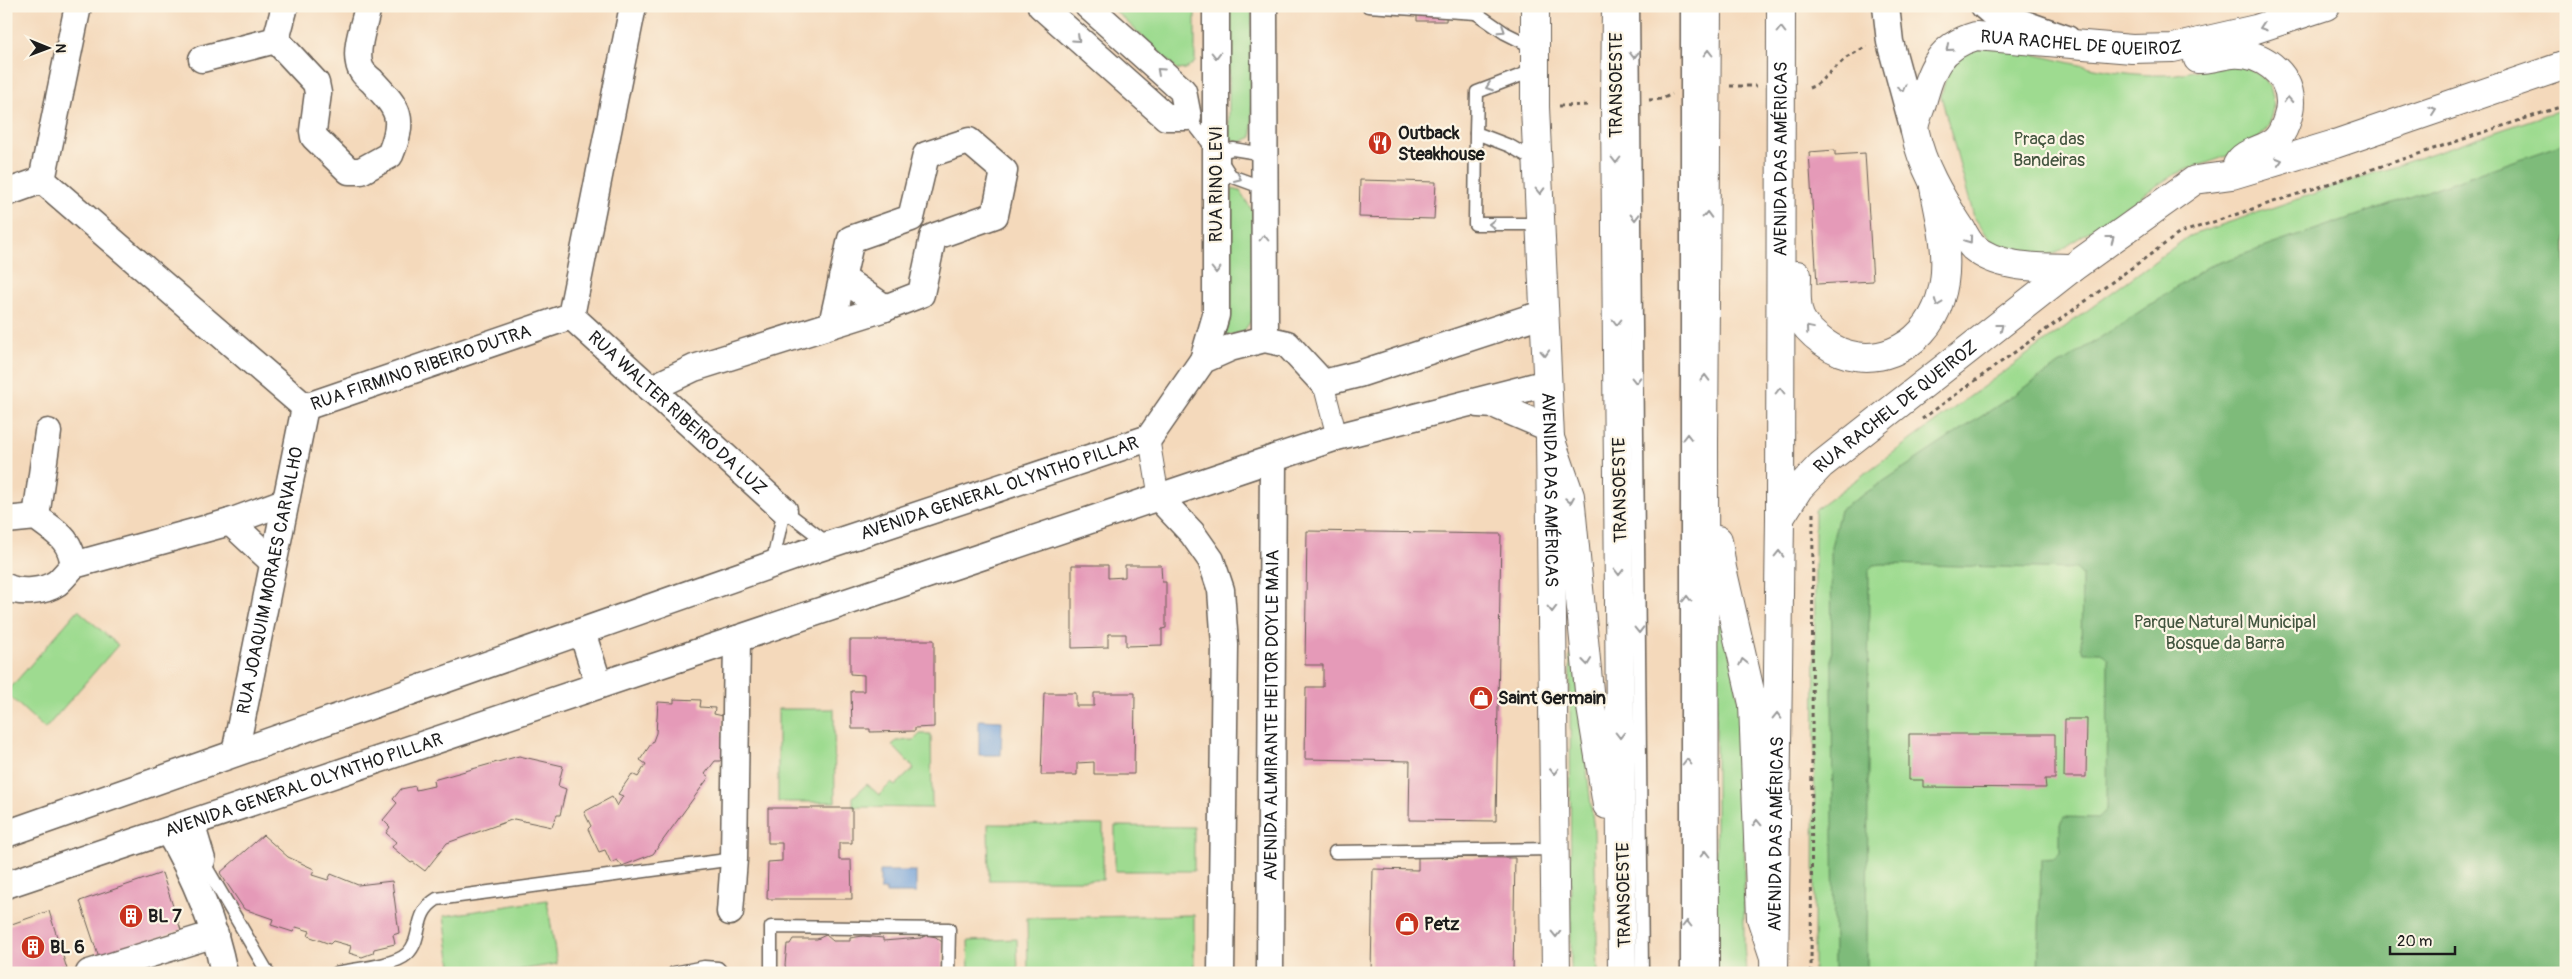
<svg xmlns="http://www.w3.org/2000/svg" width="2572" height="979" font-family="Pangolin,sans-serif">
	<rect width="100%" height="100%" fill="#fcf5e5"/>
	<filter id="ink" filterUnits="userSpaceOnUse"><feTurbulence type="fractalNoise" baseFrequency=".02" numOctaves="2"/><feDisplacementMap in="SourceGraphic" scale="10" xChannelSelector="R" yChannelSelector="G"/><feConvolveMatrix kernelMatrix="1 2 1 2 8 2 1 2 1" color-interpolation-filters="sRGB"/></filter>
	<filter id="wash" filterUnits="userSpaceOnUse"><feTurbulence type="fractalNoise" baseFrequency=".0096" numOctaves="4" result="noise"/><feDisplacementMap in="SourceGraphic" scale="20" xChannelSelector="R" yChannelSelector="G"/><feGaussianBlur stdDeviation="1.12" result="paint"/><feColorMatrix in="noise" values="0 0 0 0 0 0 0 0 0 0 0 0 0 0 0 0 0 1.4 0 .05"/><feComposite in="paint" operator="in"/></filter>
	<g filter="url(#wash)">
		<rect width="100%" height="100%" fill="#f4d9bb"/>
		<g fill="#9edb90" stroke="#5d7c56">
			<path d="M1110 6H1195V62L1186 69 1178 70Z"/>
			<path d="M1229 6H1252V137L1239 143 1229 138Z"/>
			<path d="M1988 44C2044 55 2110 77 2167 75 2190 74 2229 60 2249 69 2283 84 2280 126 2251 144 2228 159 2198 164 2174 175 2163 181 2152 189 2142 196 2113 214 2085 234 2057 253L2039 257 2002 248 1988 237 1974 217 1941 96 1949 66 1962 51Z"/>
			<path d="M2566 108V973H1814L1815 510 2189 236Z"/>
			<path d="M1232 189 1240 191 1253 212 1255 315 1244 331 1224 337 1230 320Z"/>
			<path d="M1722 606 1744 731V944L1746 973H1716V614Z"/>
			<path d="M78 610 118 645 45 729 6 693Z"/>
			<path d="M1573 652 1594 831 1598 973H1571L1570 657Z"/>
			<path d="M778 709H834L835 802H778Z"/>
			<path d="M920 734H931L932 808 853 807V797L867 784 879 795 891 783 895 786 914 768 892 745 897 741 914 740Z"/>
			<path d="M988 824 1103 825V880H989Z"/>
			<path d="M1115 826 1194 827V871H1115Z"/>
			<path d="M547 900 557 964 500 973H452L444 916Z"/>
			<path d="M1194 915V973H1028L1027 918Z"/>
			<path d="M1017 939 1018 973H969L968 941Z"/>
		</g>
		<path fill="#7ebb7a" stroke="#4d6c4b" d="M2566 143V973H2038L2041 859 2055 858 2060 853V824L2064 817 2098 818 2107 810 2108 659 2101 652H2084L2081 647 2082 575 2076 569 1883 564 1874 565 1869 571 1867 973H1834L1831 547 1840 510 2207 267Z"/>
		<g fill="#6e9ed8" stroke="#455d7a">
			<path d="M979 720 1002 721 1001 755H979Z"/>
			<path d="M880 871H916V893H886V890H880Z"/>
		</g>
		<g id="blocks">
			<g fill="#e59ab8">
				<path d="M1417 6H1447L1446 21H1417Z"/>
				<path d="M1835 150V155L1865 153 1873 281 1817 284 1809 152Z"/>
				<path d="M1360 180 1436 182 1434 219 1359 217Z"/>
				<path d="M1307 531 1501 534 1496 821 1409 820 1410 761 1305 759 1306 687H1323V665H1305Z"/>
				<path d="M1072 565H1108V578L1125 577V565H1161L1162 582H1166V628L1162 629V645L1126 646V634H1108V647L1072 648Z"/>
				<path d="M850 640H934V727L915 728V731L870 732V729H852L851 691H864V675L850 674Z"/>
				<path d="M1044 693H1076V706H1094V693H1135L1134 774H1094V762L1077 763V775H1041Z"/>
				<path d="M674 699 701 700 700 707 715 708 714 714 723 716 722 737 728 738 727 751 720 761H715L705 774 709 777 653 854 622 866 617 860 611 863 605 850 599 852 588 829 591 826 584 812 612 797 617 806 623 796 618 794 632 774 638 777 646 764 640 760 653 741 656 733 658 702 674 703Z"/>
				<path d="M2065 719H2087L2086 777H2064Z"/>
				<path d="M1909 734H2055V779H2045L2046 788 1923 787V780H1909Z"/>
				<path d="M519 756 563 766 558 786 566 789 560 815H557L552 827 514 819 447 843 425 871 413 862 411 863 392 847 396 842 386 833 390 827 383 820 397 803 393 799 401 789 415 786 416 790 434 786 433 780Z"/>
				<path d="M768 808H852V843H839V860H851L852 899H767L768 862 782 861V843H768Z"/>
				<path d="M263 835 288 857 314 869 312 875 328 880 331 874 358 885 392 881 399 933 393 935 395 944 374 949 373 953 362 957 349 953 351 946 333 941 330 944 308 936 310 931 296 927 293 932 271 925 273 919 244 909 220 873Z"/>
				<path d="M1418 857 1515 858 1513 973H1371L1373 869 1418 870Z"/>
				<path d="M162 873 181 930 99 958 80 901Z"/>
				<path d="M49 911 67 969 56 973H6V926Z"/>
				<path d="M826 935 833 941H850V938L863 936 883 938V941L921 938 927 935 936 937 943 943V973H787L785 965 787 944H790L793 939H817Z"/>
			</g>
		</g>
	</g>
	<g filter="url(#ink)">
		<use href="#blocks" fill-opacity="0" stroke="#685e54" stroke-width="1"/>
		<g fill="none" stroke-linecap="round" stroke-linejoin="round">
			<g stroke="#685e54" stroke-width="15">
				<g id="service">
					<path d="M1368 6 1476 13"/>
					<path d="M1476 6V13L1505 33 1535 48"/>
					<path d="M1633 6 1642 973"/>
					<path d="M1687 6V973"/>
					<path d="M1535 70 1477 92 1476 133 1510 146 1538 162"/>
					<path d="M1188 117 1213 149"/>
					<path d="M1476 133 1475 224H1540"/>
					<path d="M1264 188 1231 176 1216 153 1233 149 1264 154"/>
					<path d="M772 565 784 510 830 545"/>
					<path d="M1335 852 1555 849"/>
					<path d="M202 860 268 973"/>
					<path d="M336 973C354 969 394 966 407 954 424 938 412 914 437 899L734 859"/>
					<path d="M674 973 704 967 718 968 722 973"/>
					<path d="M771 973V927L949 929 948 973"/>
				</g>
			</g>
			<g stroke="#685e54" stroke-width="22">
				<g id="pedestrian">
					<path d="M1323 383 1337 437"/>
					<path d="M1149 438 1159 498"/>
				</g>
			</g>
			<g stroke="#685e54" stroke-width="29">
				<g id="minor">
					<path d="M1041 6 1166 117H1188L1183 91 1088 6"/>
					<path d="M1264 6 1265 339"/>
					<path d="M1886 6 1890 42 1914 130"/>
					<path d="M1984 6 1991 12 2067 39"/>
					<path d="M276 40 316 83 318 93 313 131 314 137 349 171H361L390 155C406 116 398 109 372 81 366 76 360 71 359 63 355 46 365 23 368 6"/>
					<path d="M276 40 285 6"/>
					<path d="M202 59 276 40"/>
					<path d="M42 180 78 6"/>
					<path id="s1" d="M6 193 42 180 305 407 571 316 633 6"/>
					<path d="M842 278 885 308"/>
					<path id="s2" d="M571 316 784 510"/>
					<path d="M1203 360 1216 315V6"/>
					<path d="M650 389 694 368 885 308 921 294 933 237 995 215 1004 171 969 141 926 155 911 218 851 239 832 324"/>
					<path d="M1478 404 1495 405 1549 428"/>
					<path d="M1159 498 1192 533 1211 560 1221 590 1225 645 1221 973"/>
					<path d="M36 517 48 432"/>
					<path d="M6 520 36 517C57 533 70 538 74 565L230 522 284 502"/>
					<path d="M230 522 273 562"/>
					<path d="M6 587C20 594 44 592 57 583 63 578 68 571 74 565"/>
					<path d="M582 632 599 685"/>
					<path id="s3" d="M235 753 305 407"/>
					<path d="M191 823 202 860"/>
					<path d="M168 831C194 875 214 922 224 973"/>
					<path id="s4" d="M6 834 816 549 1149 438 1203 360 1230 348 1265 339 1287 344 1323 383 1359 374 1542 314"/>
					<path id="s5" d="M6 885 1337 437 1547 383"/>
					<path d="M730 912 734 859 737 639"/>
					<path d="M89 973 215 934"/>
					<path id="s6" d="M1270 973 1273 459"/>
				</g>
			</g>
			<g stroke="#685e54" stroke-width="30">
				<g id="tertiary">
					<path d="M2198 59C2209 60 2221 55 2232 54 2260 52 2290 72 2290 102 2290 114 2284 133 2275 141 2264 150 2244 151 2237 165"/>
					<path id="s7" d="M2072 268C2040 267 1999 269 1973 247 1967 241 1963 231 1958 224 1940 196 1922 166 1915 132 1913 124 1919 113 1921 106 1931 71 1937 47 1976 36L2132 49 2173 48 2256 29 2326 6"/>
					<path id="s8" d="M1780 518 1799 488 1821 465 2072 268 2195 180 2232 175 2335 144 2566 65"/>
				</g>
			</g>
			<g stroke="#685e54" stroke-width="30">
				<g id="secondary">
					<path id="s9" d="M1535 6V107L1550 438 1556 973"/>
					<path d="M1797 275C1797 288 1795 304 1800 317 1804 326 1815 336 1823 342 1867 375 1925 350 1940 299 1952 263 1941 223 1934 187"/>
					<path id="s10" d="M1774 973 1780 518 1781 6"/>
				</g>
			</g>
			<g stroke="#685e54" stroke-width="30">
				<g id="trunk">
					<path d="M1616 6 1615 105 1622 973"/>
					<path d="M1550 438 1570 496 1590 701 1607 805"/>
					<path d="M1718 540 1722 568 1753 704 1761 918 1774 957"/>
					<path d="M1705 973 1704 444 1707 6"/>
				</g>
			</g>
			<g stroke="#685e54" stroke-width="3" stroke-dasharray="4 4" stroke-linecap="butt">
				<path d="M1730 86H1756"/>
				<path d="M1809 88 1816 85 1846 58 1867 46"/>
				<path d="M1649 100 1662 99 1672 94"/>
				<path d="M1559 106 1591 105"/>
				<path d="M1922 419 2180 233 2566 105"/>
				<path d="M1811 973 1813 512"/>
			</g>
			<use href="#service" stroke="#fff" stroke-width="12"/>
			<use href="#pedestrian" stroke="#fff" stroke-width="20"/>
			<use href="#minor" stroke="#fff" stroke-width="26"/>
			<use href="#tertiary" stroke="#fff" stroke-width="28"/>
			<use href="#secondary" stroke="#fff" stroke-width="28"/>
			<use href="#trunk" stroke="#fff" stroke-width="28"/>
		</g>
		<defs><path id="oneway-chevron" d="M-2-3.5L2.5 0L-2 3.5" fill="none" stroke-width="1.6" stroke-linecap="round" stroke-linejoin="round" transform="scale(1.25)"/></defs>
		<g stroke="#999">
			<use href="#oneway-chevron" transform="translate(2263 27) rotate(162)"/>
			<use href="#oneway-chevron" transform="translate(1502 30) rotate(33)"/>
			<use href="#oneway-chevron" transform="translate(1781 30) rotate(-90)"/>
			<use href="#oneway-chevron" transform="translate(1077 39) rotate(42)"/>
			<use href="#oneway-chevron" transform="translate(1949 48) rotate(140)"/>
			<use href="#oneway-chevron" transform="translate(1708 53) rotate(-90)"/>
			<use href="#oneway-chevron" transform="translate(1216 55) rotate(90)"/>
			<use href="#oneway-chevron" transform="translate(1634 55) rotate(90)"/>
			<use href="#oneway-chevron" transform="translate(1160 71) rotate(-138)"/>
			<use href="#oneway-chevron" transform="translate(1489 87) rotate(160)"/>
			<use href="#oneway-chevron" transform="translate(1902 88) rotate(75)"/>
			<use href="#oneway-chevron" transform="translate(2288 100) rotate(-93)"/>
			<use href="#oneway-chevron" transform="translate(2433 110) rotate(-19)"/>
			<use href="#oneway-chevron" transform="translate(1616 160) rotate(90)"/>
			<use href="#oneway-chevron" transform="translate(2279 161) rotate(-17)"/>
			<use href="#oneway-chevron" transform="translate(1238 178) rotate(25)"/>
			<use href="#oneway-chevron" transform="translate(1540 191) rotate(89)"/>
			<use href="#oneway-chevron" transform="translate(1707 215) rotate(-89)"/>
			<use href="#oneway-chevron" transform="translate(1635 217) rotate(89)"/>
			<use href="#oneway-chevron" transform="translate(1492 224) rotate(-179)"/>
			<use href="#oneway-chevron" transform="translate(1264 238) rotate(-90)"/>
			<use href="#oneway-chevron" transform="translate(2111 239) rotate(-37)"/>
			<use href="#oneway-chevron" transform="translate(1969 240) rotate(54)"/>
			<use href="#oneway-chevron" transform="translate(1216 270) rotate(90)"/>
			<use href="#oneway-chevron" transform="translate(1938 303) rotate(111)"/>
			<use href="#oneway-chevron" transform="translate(1617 322) rotate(90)"/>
			<use href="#oneway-chevron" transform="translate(2000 327) rotate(-38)"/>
			<use href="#oneway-chevron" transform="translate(1809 329) rotate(-130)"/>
			<use href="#oneway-chevron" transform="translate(1545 353) rotate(87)"/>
			<use href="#oneway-chevron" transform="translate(1705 378) rotate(-89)"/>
			<use href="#oneway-chevron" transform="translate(1636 380) rotate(89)"/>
			<use href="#oneway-chevron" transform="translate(1780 391) rotate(-90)"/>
			<use href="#oneway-chevron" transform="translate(1687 437) rotate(-90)"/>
			<use href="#oneway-chevron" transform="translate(1570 500) rotate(81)"/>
			<use href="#oneway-chevron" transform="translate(1779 554) rotate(-89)"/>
			<use href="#oneway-chevron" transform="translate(1619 572) rotate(90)"/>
			<use href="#oneway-chevron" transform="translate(1687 599) rotate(-90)"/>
			<use href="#oneway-chevron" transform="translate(1552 609) rotate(89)"/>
			<use href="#oneway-chevron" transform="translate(1639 630) rotate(89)"/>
			<use href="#oneway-chevron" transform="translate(1587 662) rotate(84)"/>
			<use href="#oneway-chevron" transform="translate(1743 662) rotate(-103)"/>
			<use href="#oneway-chevron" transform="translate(1777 716) rotate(-89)"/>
			<use href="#oneway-chevron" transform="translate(1620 735) rotate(90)"/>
			<use href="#oneway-chevron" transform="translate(1687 762) rotate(-90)"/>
			<use href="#oneway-chevron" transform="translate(1554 771) rotate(89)"/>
			<use href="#oneway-chevron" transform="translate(1757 823) rotate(-92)"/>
			<use href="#oneway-chevron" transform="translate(1705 854) rotate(-90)"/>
			<use href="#oneway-chevron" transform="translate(1687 924) rotate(-90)"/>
			<use href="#oneway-chevron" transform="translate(1556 934) rotate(89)"/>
		</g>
	</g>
	<defs>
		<g id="restaurant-disc" transform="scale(1.25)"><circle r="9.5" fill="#c8321e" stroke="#fcf5e5"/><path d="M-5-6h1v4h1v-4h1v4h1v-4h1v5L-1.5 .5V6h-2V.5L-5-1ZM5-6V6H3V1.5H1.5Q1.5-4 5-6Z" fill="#fff"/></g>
		<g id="shop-disc" transform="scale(1.25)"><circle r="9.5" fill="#c8321e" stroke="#fcf5e5"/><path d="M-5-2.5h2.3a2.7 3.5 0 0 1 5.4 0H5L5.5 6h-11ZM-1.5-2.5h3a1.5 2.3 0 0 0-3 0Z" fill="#fff"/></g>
		<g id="building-disc" transform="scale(1.25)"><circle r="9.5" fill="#c8321e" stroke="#fcf5e5"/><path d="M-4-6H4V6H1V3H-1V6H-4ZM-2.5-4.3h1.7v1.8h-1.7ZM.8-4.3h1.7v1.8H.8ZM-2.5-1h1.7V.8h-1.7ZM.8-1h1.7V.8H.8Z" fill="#fff"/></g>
	</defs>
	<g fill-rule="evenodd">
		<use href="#restaurant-disc" x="1380" y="143"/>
		<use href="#shop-disc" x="1481" y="698"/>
		<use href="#building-disc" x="131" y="916"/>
		<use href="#shop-disc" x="1407" y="924"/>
		<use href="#building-disc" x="33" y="947"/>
	</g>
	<g text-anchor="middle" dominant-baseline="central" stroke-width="4.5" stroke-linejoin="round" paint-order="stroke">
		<g font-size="18" fill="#1c1c1c" stroke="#fcf5e5">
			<text stroke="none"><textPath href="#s7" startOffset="460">RUA RACHEL DE QUEIROZ</textPath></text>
			<text transform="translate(1616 85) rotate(-90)">TRANSOESTE</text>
			<text stroke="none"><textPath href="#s10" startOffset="814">AVENIDA DAS AMÉRICAS</textPath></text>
			<text transform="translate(1216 184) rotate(-90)">RUA RINO LEVI</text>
			<text stroke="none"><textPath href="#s1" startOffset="508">RUA FIRMINO RIBEIRO DUTRA</textPath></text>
			<text stroke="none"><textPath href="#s8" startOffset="162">RUA RACHEL DE QUEIROZ</textPath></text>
			<text stroke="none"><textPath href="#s2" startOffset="144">RUA WALTER RIBEIRO DA LUZ</textPath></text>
			<text stroke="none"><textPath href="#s4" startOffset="1052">AVENIDA GENERAL OLYNTHO PILLAR</textPath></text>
			<text stroke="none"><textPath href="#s9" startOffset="484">AVENIDA DAS AMÉRICAS</textPath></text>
			<text transform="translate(1620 490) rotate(-91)">TRANSOESTE</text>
			<text stroke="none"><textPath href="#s3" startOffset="176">RUA JOAQUIM MORAES CARVALHO</textPath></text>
			<text stroke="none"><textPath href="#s6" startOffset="258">AVENIDA ALMIRANTE HEITOR DOYLE MAIA</textPath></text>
			<text stroke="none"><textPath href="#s5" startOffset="314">AVENIDA GENERAL OLYNTHO PILLAR</textPath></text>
			<text stroke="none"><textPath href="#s10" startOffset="139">AVENIDA DAS AMÉRICAS</textPath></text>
			<text transform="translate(1624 895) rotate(-91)">TRANSOESTE</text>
		</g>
		<g font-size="18" font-weight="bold" fill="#1c1c1c" stroke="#fcf5e5" text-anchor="start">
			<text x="1398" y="133">Outback<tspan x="1398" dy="21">Steakhouse</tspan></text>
			<text x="1498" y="698">Saint Germain</text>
			<text x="148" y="916">BL 7</text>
			<text x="1424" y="924">Petz</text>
			<text x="50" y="947">BL 6</text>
		</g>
		<g font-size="18" fill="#43553f" stroke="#fcf5e5">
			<text x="2049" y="139">Praça das<tspan x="2049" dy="21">Bandeiras</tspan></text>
			<text x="2225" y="622">Parque Natural Municipal<tspan x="2225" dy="21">Bosque da Barra</tspan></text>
		</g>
	</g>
	<rect width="2572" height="979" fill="none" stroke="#fcf5e5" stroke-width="25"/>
	<g transform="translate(48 48) rotate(91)" stroke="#fcf5e5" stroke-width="4" paint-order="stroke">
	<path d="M0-4L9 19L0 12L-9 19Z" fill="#1c1c1c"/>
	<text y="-8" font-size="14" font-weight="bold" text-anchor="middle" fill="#1c1c1c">N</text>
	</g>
	<path d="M2390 946v8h65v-8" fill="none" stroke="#1c1c1c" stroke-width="2.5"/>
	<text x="2397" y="946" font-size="15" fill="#1c1c1c" stroke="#fcf5e5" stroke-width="4" paint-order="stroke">20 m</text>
</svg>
